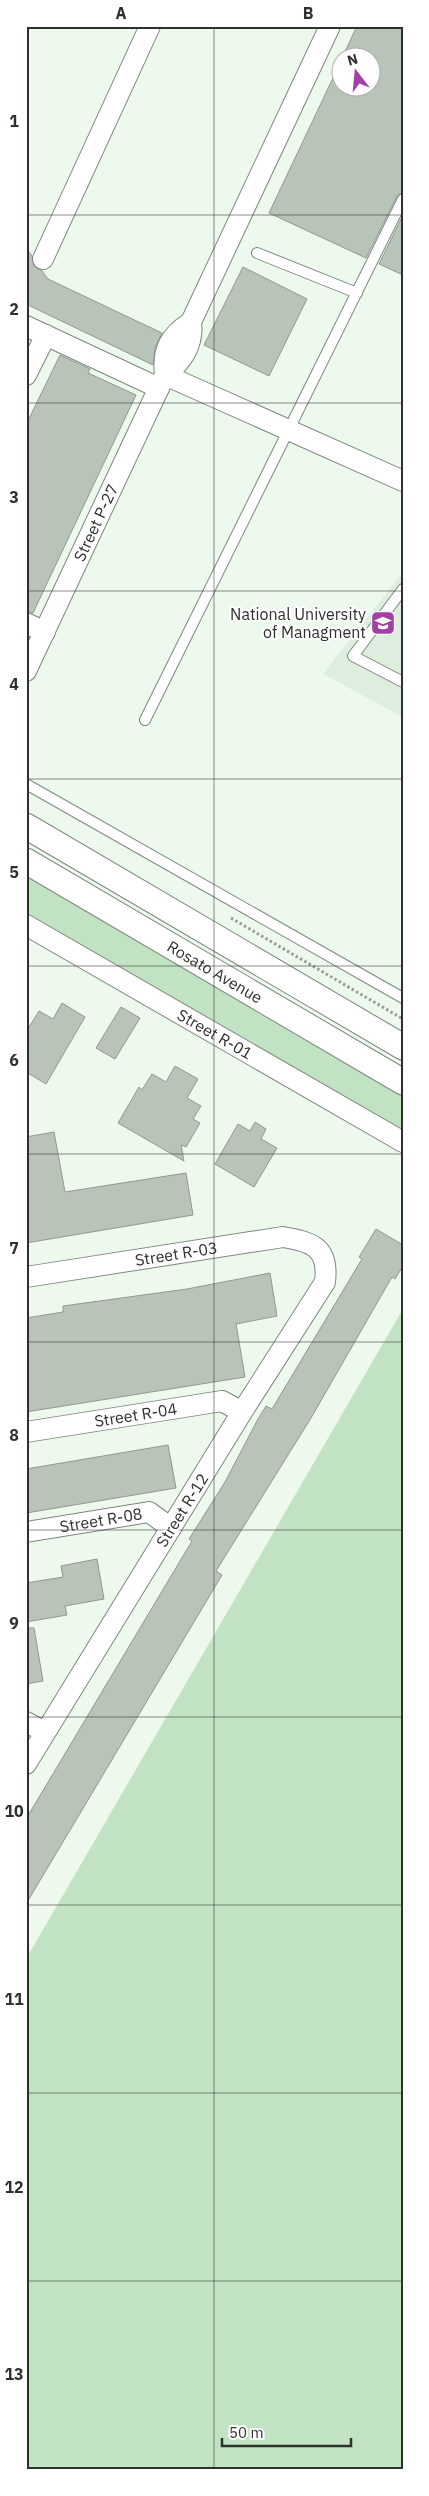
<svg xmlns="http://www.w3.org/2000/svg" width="429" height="2496" font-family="'IBM Plex Sans',sans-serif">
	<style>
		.built { fill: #ddeede }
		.green { fill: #c2e3c3 }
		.building { fill: #b9c4b9; stroke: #8f998f }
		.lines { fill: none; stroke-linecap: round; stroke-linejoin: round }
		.service-casing { stroke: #7d877d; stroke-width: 12 }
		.minor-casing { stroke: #7d877d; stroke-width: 22 }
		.tertiary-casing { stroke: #7d877d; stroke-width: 27 }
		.path { stroke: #979e97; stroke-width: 3; stroke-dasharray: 2.5 2.5; stroke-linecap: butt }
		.service { stroke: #fff; stroke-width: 10 }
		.minor { stroke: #fff; stroke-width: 20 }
		.tertiary { stroke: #fff; stroke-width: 25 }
		.grid { fill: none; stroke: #2d312d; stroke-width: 1; stroke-opacity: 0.55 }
		.labels { text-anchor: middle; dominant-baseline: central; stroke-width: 4; stroke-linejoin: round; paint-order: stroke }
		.street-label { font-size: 16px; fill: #2d312d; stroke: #fff }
		.poi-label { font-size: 16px; fill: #2d312d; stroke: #fff; text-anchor: end }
		.neatline { fill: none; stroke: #2d312d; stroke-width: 2 }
		.grid-label { font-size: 16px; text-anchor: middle; font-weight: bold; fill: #2d312d }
	</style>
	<rect width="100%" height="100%" fill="#eef9ee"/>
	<!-- built -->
	<polygon class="built" points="403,572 403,717 323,674"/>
	<!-- green -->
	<g class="green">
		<polygon points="26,861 403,1082 403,1142 26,925"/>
		<polygon points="403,1309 403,2470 26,2470 26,1959"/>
	</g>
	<!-- building -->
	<g class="building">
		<polygon points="357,26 403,26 403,192 397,196 366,258 269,213 342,59 342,88 372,88 372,58 342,58"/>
		<polygon points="403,215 403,275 379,264"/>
		<polygon points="26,248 32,256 34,266 42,271 48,279 162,333 155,348 153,365 26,304"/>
		<polygon points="243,267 307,299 269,376 204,345"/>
		<polygon points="60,355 90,369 88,373 136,395 33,613 26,611 26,425"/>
		<polygon points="62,1003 85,1017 46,1084 26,1072 26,1032 39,1011 53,1019"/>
		<polygon points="121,1007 140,1018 115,1059 96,1048"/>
		<polygon points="175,1066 198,1079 187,1098 201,1106 193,1119 200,1123 186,1147 181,1145 184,1161 118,1123 139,1087 142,1090 152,1074 166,1082"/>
		<polygon points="255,1122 266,1129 261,1139 277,1148 254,1187 215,1164 238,1124 250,1131"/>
		<polygon points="54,1132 65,1192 186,1173 193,1215 26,1243 26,1137"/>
		<polygon points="376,1229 403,1245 403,1266 395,1279 392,1277 311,1418 216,1571 222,1575 26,1904 26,1819 192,1541 189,1539 225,1482 258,1419 266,1406 272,1409 362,1259 359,1257"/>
		<polygon points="270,1273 277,1316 236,1324 245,1377 26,1412 26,1318 63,1312 63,1306 187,1289"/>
		<polygon points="168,1445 176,1488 26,1513 26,1469"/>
		<polygon points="97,1559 104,1599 65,1606 67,1615 26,1622 26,1583 63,1577 61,1566"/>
		<polygon points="26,1628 34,1628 43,1681 26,1684"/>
	</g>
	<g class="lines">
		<defs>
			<g id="service">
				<polyline points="257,253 357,293"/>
				<polyline points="403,589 353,656 403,682"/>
				<polyline points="145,720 403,199"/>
				<polyline points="26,784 403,998"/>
			</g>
			<g id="minor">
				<polyline points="43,259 150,26"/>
				<polyline points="26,326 159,388"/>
				<polyline points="26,375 46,335"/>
				<path d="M165 375C162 350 170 335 191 322L330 26"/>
				<polyline points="165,375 403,481"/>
				<polyline points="26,623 45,632"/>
				<path id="s1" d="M26 671 165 375C183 361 194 345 191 322"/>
				<path id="s2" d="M26 925 403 1142"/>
				<path id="s3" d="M26 1277 283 1237C313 1242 329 1248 325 1282L242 1412 26 1764"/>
				<path id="s4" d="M26 1432 222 1401 242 1412"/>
				<path id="s5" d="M26 1532 149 1512 171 1528"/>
				<polyline points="26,1722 45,1732"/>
			</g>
			<g id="tertiary">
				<polyline points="26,826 403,1047"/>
				<path id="s6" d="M26 861 403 1082"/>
			</g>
		</defs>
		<!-- service casing -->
		<use href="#service" class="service-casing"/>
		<!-- minor casing -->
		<use href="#minor" class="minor-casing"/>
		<!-- tertiary casing -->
		<use href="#tertiary" class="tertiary-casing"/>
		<!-- path -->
		<polyline class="path" points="231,918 403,1019"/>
		<!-- service -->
		<use href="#service" class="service"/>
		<!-- minor -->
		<use href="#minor" class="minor"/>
		<!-- tertiary -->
		<use href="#tertiary" class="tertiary"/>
	</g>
	<!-- grid -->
	<path class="grid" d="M214 26V2470M26 215H403M26 403H403M26 591H403M26 779H403M26 966H403M26 1154H403M26 1342H403M26 1530H403M26 1717H403M26 1905H403M26 2093H403M26 2281H403"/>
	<!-- icons -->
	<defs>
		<symbol id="university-square" viewBox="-11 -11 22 22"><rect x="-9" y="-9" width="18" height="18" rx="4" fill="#a240a6" stroke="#fff"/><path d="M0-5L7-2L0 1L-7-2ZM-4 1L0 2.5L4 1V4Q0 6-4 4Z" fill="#fff"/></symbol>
	</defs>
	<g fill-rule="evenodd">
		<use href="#university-square" x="369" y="609" width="28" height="28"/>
	</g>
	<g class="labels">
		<!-- street labels -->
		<g class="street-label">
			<text stroke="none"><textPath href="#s1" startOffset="164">Street P-27</textPath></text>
			<text stroke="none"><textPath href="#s6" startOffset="219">Rosato Avenue</textPath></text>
			<text stroke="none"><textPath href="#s2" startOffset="218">Street R-01</textPath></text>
			<text stroke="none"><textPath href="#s3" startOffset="152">Street R-03</textPath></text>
			<text stroke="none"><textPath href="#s4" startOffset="111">Street R-04</textPath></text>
			<text transform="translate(182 1510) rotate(-58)">Street R-12</text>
			<text stroke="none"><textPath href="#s5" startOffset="76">Street R-08</textPath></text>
		</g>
		<!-- poi labels -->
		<g class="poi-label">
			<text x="366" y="614">National University<tspan x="366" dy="18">of Managment</tspan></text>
		</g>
	</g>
	<!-- border -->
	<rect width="429" height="2496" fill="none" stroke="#ffffff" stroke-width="55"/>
	<!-- north arrow -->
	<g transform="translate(356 72) rotate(344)"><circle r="24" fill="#ffffff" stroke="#abadab"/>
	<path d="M0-4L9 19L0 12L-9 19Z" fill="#a240a6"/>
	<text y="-8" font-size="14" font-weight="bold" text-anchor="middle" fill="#2d312d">N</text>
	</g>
	<!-- scale -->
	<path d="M222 2438v8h129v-8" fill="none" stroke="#2d312d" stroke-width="2.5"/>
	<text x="229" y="2438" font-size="15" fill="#2d312d" stroke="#ffffff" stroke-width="4" paint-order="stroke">50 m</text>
	<rect x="28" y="28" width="374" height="2440" class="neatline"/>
	<g class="grid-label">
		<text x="121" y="19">A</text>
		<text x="308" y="19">B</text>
		<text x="14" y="127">1</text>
		<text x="14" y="315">2</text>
		<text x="14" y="503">3</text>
		<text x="14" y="690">4</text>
		<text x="14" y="878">5</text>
		<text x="14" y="1066">6</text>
		<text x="14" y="1254">7</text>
		<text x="14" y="1441">8</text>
		<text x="14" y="1629">9</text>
		<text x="14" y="1817">10</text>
		<text x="14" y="2005">11</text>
		<text x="14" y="2193">12</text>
		<text x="14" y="2380">13</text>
	</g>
</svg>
